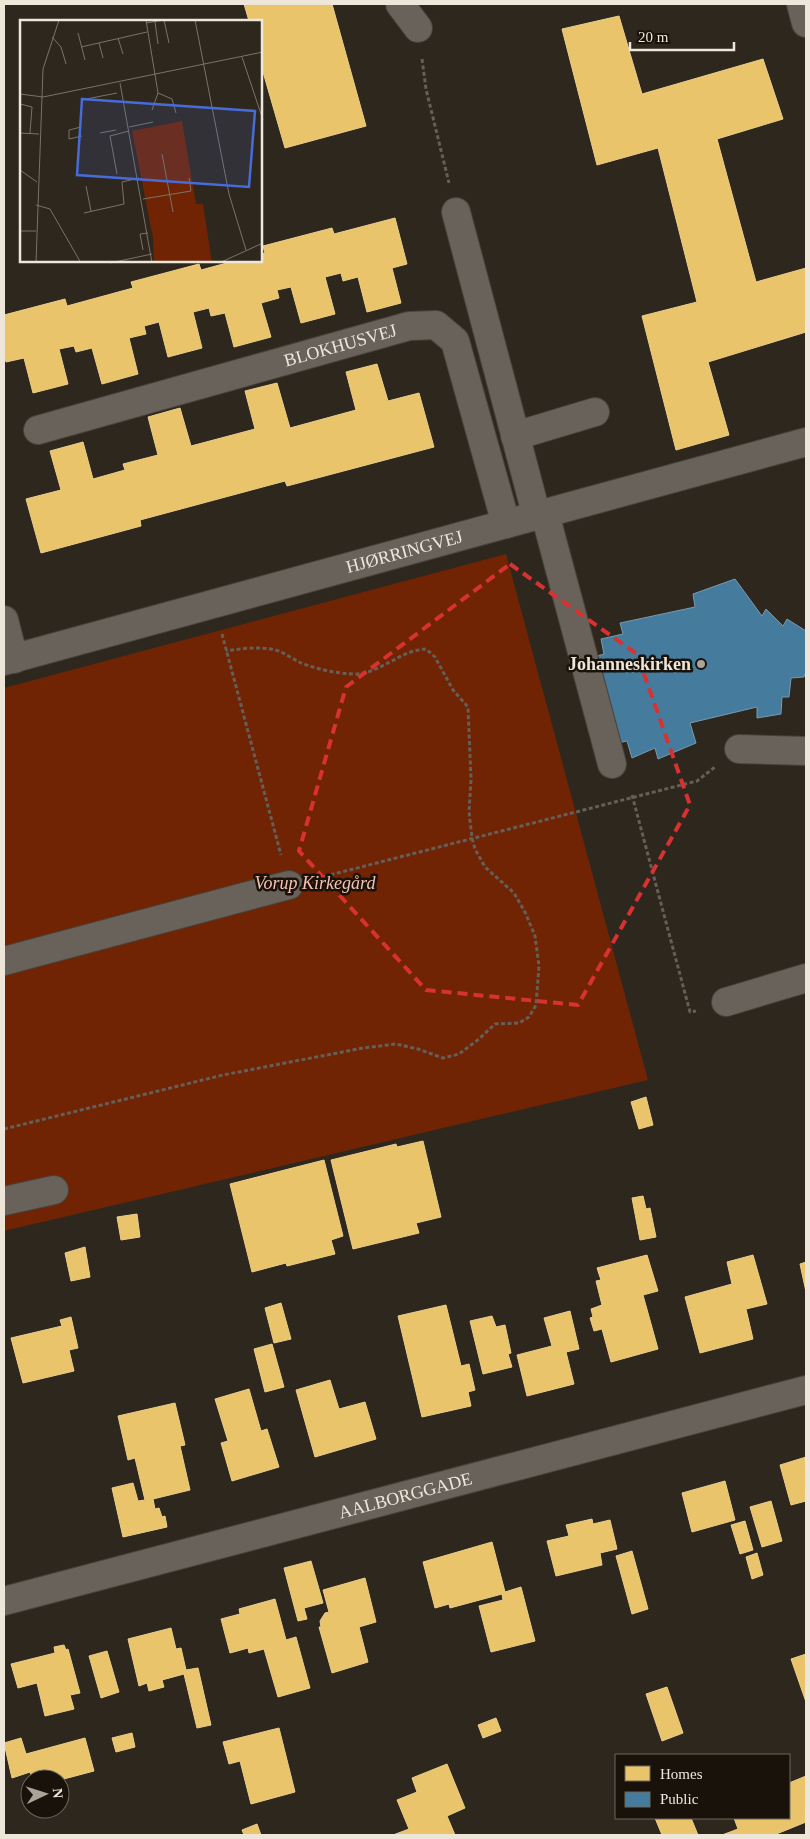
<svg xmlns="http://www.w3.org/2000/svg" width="810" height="1839" font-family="Georgia,serif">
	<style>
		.green { fill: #702404 }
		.homes { fill: #e9c46a; stroke: #ebce8c }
		.public { fill: #457b9d; stroke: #789baf }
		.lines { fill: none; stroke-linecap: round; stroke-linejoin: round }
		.minor-casing { stroke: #49433b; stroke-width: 30 }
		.path { stroke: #645f58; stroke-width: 3; stroke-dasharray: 4 2.5; stroke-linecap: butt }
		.minor { stroke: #68625b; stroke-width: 28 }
		.marked { fill: none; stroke: #d73231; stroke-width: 4; stroke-dasharray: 10 6; stroke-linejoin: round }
		.poi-dot { fill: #aba398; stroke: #18120a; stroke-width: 2 }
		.labels { text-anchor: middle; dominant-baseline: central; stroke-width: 5; stroke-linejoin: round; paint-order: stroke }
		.street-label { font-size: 18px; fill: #efe6da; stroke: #18120a }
		.poi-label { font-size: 18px; font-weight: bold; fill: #efe6da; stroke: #18120a; text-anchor: end }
		.park-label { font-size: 18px; font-style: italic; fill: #f6c2b2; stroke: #18120a }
		.inset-road { fill: none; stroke: #7b7369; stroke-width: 1 }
		.view { fill: #476cd8; fill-opacity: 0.15; stroke: #476cd8; stroke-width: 2.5 }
		.inset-edge { fill: none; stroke: #efe6da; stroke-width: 2.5 }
	</style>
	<rect width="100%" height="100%" fill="#2e271d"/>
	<!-- green -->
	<polygon class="green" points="506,554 648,1080 4,1231 4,688"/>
	<!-- homes -->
	<g class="homes">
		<polygon points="244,4 332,4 366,126 285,148 261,65 261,21 249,21"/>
		<polygon points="619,16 642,94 763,59 783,119 717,139 756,282 806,268 806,332 708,362 729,435 676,450 642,316 697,302 658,148 597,165 562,29"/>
		<polygon points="395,218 407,264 392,268 401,303 367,312 358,277 343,281 341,273 325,277 335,314 301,323 291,287 277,290 279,298 261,303 271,337 234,347 225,313 211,316 209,308 193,312 202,348 168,357 159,322 144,326 146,334 129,338 138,374 102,384 92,348 76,352 74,346 59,349 68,384 33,393 24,358 6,362 4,354 4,315 65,299 67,306 133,288 131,282 199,264 201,270 234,261 261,261 261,254 265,253 263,246 332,228 334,234"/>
		<polygon points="377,364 388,401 419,393 434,447 287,486 285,481 140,520 141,526 41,553 26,499 61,490 50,451 83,442 93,479 125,470 123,464 158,455 148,417 180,408 191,446 255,429 245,391 277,383 290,428 356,410 346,372"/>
		<polygon points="646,1097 653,1125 639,1129 631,1102"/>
		<polygon points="423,1141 441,1217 416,1223 419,1233 353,1249 331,1160 396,1144 397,1147"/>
		<polygon points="324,1160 343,1236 331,1240 335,1254 287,1266 286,1263 252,1272 230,1184"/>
		<polygon points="643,1196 646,1209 650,1208 656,1237 640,1240 632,1198"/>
		<polygon points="137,1214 140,1237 121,1240 117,1217"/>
		<polygon points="85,1247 90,1277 71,1281 65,1253"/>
		<polygon points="647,1255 658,1291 643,1295 658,1349 611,1362 602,1329 594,1331 590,1318 593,1317 591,1309 602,1305 596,1281 601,1280 597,1268"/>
		<polygon points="753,1255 767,1304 746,1309 753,1339 700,1353 685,1297 732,1284 727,1262"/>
		<polygon points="806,1262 806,1292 800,1264"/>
		<polygon points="281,1303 291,1339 274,1343 265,1308"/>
		<polygon points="446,1305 461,1366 469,1364 475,1390 468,1392 471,1406 422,1417 398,1316"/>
		<polygon points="570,1311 579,1349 566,1352 574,1384 527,1396 517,1355 552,1346 544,1318"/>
		<polygon points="492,1316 496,1327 505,1325 511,1353 508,1354 512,1367 483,1374 470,1321"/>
		<polygon points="71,1317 78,1348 69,1350 74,1371 23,1383 11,1338 62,1326 60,1320"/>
		<polygon points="272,1344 284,1387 265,1392 254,1349"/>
		<polygon points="330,1380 339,1409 365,1402 376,1439 315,1457 296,1390"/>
		<polygon points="249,1389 261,1431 267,1429 279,1467 232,1481 221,1443 228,1441 215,1399"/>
		<polygon points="175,1403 185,1445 180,1446 190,1490 153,1499 155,1509 159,1508 162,1517 165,1516 167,1527 123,1537 112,1488 133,1483 138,1501 145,1500 135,1458 128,1460 118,1416"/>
		<polygon points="806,1457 806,1501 791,1505 780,1465"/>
		<polygon points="725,1481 735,1520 692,1532 682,1493"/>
		<polygon points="771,1501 782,1541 762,1547 750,1507"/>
		<polygon points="592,1519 593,1524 610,1520 617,1549 600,1553 602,1565 556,1576 547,1541 569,1536 566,1525"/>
		<polygon points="745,1521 753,1550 740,1554 731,1525"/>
		<polygon points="492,1542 505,1592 521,1587 535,1641 491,1652 479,1606 503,1600 502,1594 450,1608 449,1604 435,1608 423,1562"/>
		<polygon points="632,1551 648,1609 632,1614 616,1556"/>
		<polygon points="757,1553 763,1575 752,1579 746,1557"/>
		<polygon points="311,1561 323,1603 304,1608 307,1619 298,1621 284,1568"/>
		<polygon points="365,1578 376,1622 359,1627 368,1662 332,1673 319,1627 321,1627 320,1621 325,1613 329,1612 323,1590"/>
		<polygon points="275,1599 286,1640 296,1637 310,1688 278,1697 264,1649 249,1653 248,1648 230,1653 221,1619 240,1614 239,1609"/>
		<polygon points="171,1628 176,1649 181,1648 186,1670 198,1668 211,1725 197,1728 184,1674 162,1680 164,1687 149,1691 147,1683 139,1686 128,1639"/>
		<polygon points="64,1645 66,1650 68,1649 80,1693 70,1695 74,1709 45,1716 37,1683 18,1688 11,1664 55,1653 54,1647"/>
		<polygon points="107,1651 119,1692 101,1698 89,1656"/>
		<polygon points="806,1654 806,1702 791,1659"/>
		<polygon points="667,1687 683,1733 662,1741 646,1694"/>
		<polygon points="496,1718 501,1731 483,1738 478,1725"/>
		<polygon points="279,1728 295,1792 251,1804 240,1761 229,1764 223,1742"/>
		<polygon points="132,1733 135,1747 116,1752 112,1738"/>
		<polygon points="21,1738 26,1754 85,1738 94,1771 60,1780 32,1779 30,1772 12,1778 4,1743"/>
		<polygon points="447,1764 465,1808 447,1816 455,1835 393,1835 409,1829 397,1800 417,1792 412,1778"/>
		<polygon points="806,1776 806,1822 774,1835 722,1835 738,1829 734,1818 789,1818 789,1783"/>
		<polygon points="655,1818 691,1818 698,1835 662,1835"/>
		<polygon points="257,1824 261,1835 244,1835 242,1830"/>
	</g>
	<!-- public -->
	<polygon class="public" points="735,579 762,616 766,609 783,626 787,619 806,631 806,671 804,677 791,678 789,697 782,697 781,714 757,718 757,707 690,723 696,743 658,759 655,748 632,758 627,741 618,743 594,657 604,654 601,639 623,634 620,623 695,607 693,594"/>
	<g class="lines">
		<defs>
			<g id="minor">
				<polyline points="400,4 418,28"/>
				<polyline points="801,4 806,23"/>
				<polyline points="456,212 537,517"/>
				<path id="s1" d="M38 430 409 326 436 325 455 341 506 524"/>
				<polyline points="515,436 595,412"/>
				<polyline points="545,514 612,764"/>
				<polyline points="4,620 14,659"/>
				<path id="s2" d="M4 661 806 442"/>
				<polyline points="739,749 806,751"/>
				<polyline points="4,961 289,885"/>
				<polyline points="726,1002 806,978"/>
				<polyline points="4,1201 54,1190"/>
				<path id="s3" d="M4 1601 806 1390"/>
			</g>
		</defs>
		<!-- minor casing -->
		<use href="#minor" class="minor-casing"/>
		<!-- path -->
		<g class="path">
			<polyline points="422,59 426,89 449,183"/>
			<polyline points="222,634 281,855"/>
			<polyline points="632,795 690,1012 696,1011"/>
			<polyline points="318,878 697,781 715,767"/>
			<path d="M4 1129 223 1075 363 1048 396 1044 418 1049 443 1058 459 1054 479 1039 495 1024 519 1023 529 1017 536 1005 539 966 535 936 525 912 514 893 485 867 475 849 472 838 469 812 471 779 468 707 453 690 435 657 426 649C399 650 380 675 352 674 335 673 315 669 299 662 293 659 286 654 279 651 262 646 244 648 226 651"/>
		</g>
		<!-- minor -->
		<use href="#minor" class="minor"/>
	</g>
	<!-- marked area -->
	<path class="marked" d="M510 564 637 654 690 805 578 1005 426 990 299 851 346 687Z"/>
	<!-- markers -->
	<circle class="poi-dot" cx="701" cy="664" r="5"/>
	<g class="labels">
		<!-- street labels -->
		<g class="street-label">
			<text stroke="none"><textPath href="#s1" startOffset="314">BLOKHUSVEJ</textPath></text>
			<text stroke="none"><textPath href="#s2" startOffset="415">HJØRRINGVEJ</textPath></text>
			<text stroke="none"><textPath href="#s3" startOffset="415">AALBORGGADE</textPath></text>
		</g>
		<!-- poi labels -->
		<g class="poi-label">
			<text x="691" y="664">Johanneskirken</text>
		</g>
		<!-- park labels -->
		<g class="park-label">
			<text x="315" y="883">Vorup Kirkegård</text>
		</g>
	</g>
	<!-- overview -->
	<g transform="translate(20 20)">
		<rect width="242" height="242" fill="#2e271d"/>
		<path d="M162 101 176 184H183L192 243 134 242 133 218 112 111Z" fill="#702404"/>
		<path class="inset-road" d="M126 0 138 73 152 79 156 93M175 0 209 174 226 230M135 2 138 24M126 3 144 0 149 23M58 13 65 40M32 17 41 27 46 44M98 18 103 34M79 23 83 38M61 27 127 12M222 37 243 100M100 63 132 243M0 74 23 77 243 32M61 80 97 73M0 84 12 87 10 113M132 90 138 73M61 107 49 110V119L62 116M109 107 133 102M0 113 19 114M80 113 96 110M142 134 153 192M0 150 17 162M97 154 90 116 109 111M66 166 71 191M123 179 171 171 169 158M16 185 30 189 61 243M64 193 104 184 102 162 119 158M0 211H16M123 230 120 214 128 213M16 243 23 49 39 0M90 243 132 234M199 243 243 223"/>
		<path class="view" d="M62 79 235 91 229 167 57 155Z"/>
		<rect width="242" height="242" class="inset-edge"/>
	</g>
	<!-- border -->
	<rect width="810" height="1839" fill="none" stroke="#efe6da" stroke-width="10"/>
	<!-- legend -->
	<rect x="615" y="1754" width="175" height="65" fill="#18120a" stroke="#6e675d"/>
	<rect x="625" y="1766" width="25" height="15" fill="#e9c46a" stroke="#6e675d"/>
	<text x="660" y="1779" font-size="15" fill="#efe6da">Homes</text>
	<rect x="625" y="1792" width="25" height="15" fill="#457b9d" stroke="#6e675d"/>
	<text x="660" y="1804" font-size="15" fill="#efe6da">Public</text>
	<!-- north arrow -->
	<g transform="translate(45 1794) rotate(86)"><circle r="24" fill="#18120a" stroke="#6e675d"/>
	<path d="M0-4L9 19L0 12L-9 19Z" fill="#aba398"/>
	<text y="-8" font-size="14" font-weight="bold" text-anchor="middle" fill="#efe6da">N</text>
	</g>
	<!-- scale -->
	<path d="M630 42v8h104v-8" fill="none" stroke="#efe6da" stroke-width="2.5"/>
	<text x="638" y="42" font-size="15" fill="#efe6da" stroke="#18120a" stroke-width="4" paint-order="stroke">20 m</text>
</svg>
